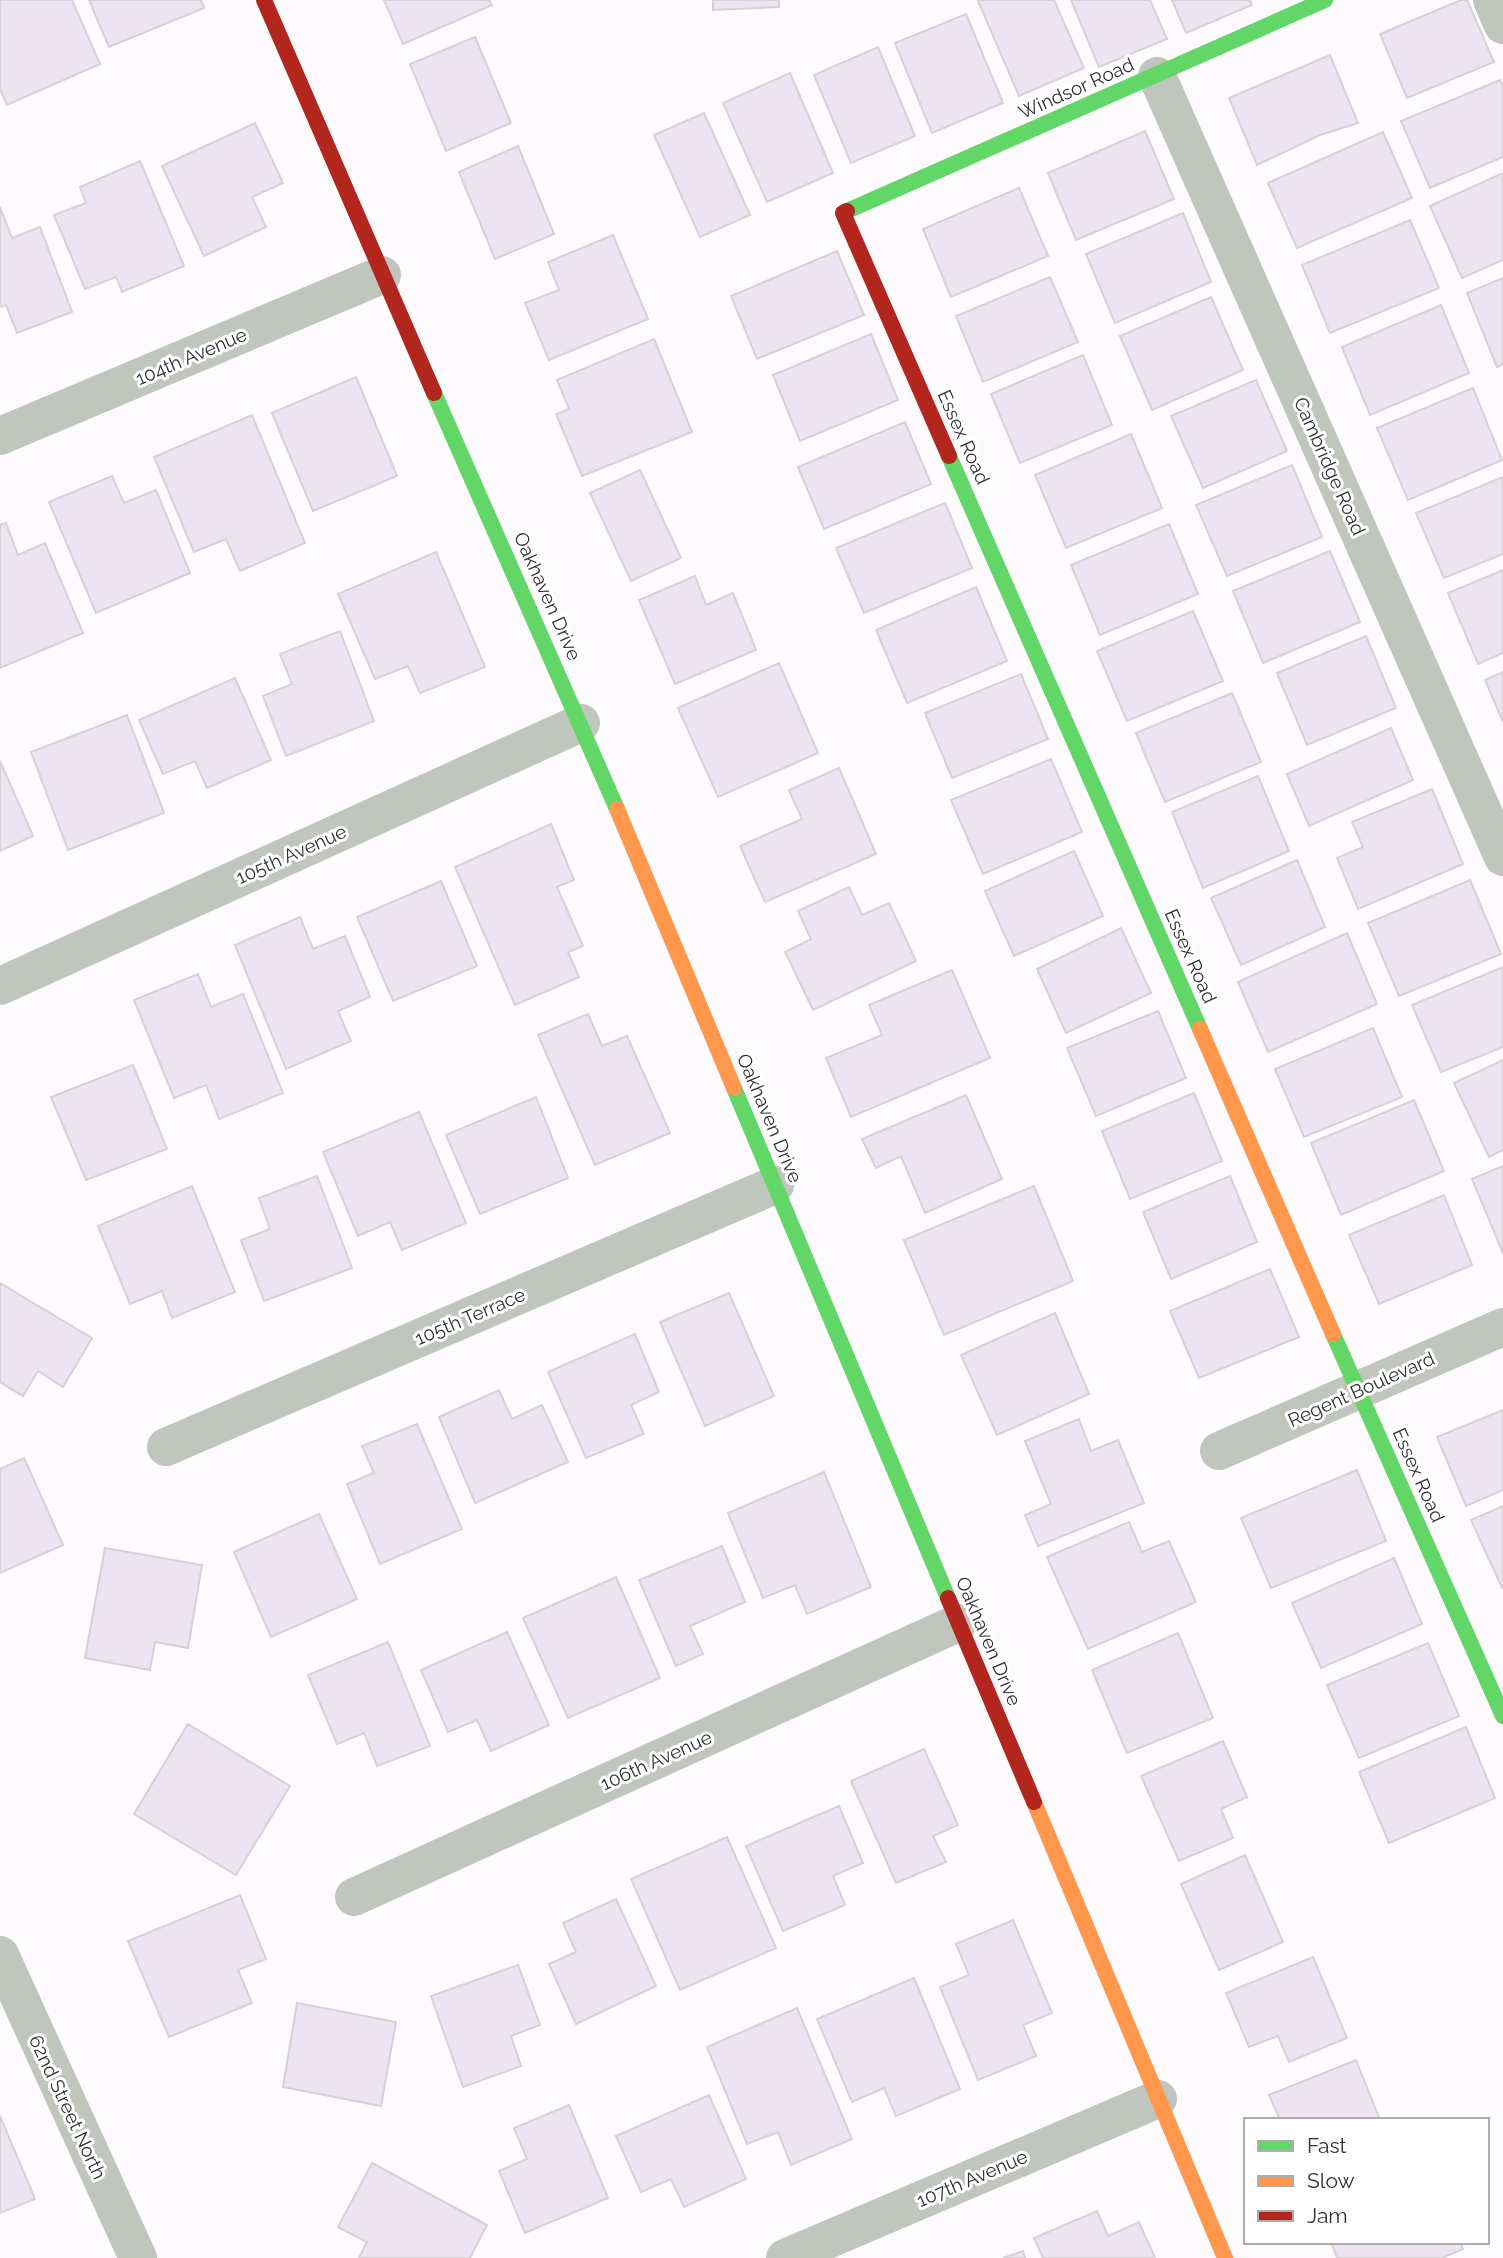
<svg xmlns="http://www.w3.org/2000/svg" width="1503" height="2258" font-family="Raleway,sans-serif">
	<style>
		.building { fill: #ece5f1; stroke: #d4d2d5; stroke-width: 2 }
		.lines { fill: none; stroke-linecap: round; stroke-linejoin: round }
		.street { stroke: #c0c5bd; stroke-width: 38 }
		.fast { stroke: #63d668; stroke-width: 16 }
		.slow { stroke: #ff974d; stroke-width: 16 }
		.jam { stroke: #b3261e; stroke-width: 16 }
		.labels { text-anchor: middle; dominant-baseline: central; stroke-width: 6; stroke-linejoin: round; paint-order: stroke }
		.street-label { font-size: 19px; fill: #322f34; stroke: #fff }
	</style>
	<rect width="100%" height="100%" fill="#fdfbfe"/>
	<!-- building -->
	<g class="building">
		<polygon points="0,0 72,0 100,64 7,105 0,89"/>
		<polygon points="89,0 201,0 204,8 109,47"/>
		<polygon points="384,0 489,0 492,5 403,44"/>
		<polygon points="713,0 779,0 779,7 713,10"/>
		<polygon points="980,0 1054,0 1084,68 1019,96 978,1"/>
		<polygon points="1071,0 1150,0 1167,39 1099,67"/>
		<polygon points="1172,0 1250,0 1252,5 1186,33"/>
		<polygon points="1461,0 1467,0 1494,62 1407,98 1380,34"/>
		<polygon points="966,14 1003,103 932,133 895,43"/>
		<polygon points="475,37 511,123 446,151 410,64"/>
		<polygon points="878,47 915,136 851,163 814,75"/>
		<polygon points="1330,55 1358,123 1320,135 1257,165 1229,98"/>
		<polygon points="790,73 833,173 767,202 723,103"/>
		<polygon points="1500,80 1503,87 1503,157 1430,188 1401,121"/>
		<polygon points="704,113 750,215 700,237 654,135"/>
		<polygon points="255,123 283,183 252,197 266,227 204,256 162,166"/>
		<polygon points="1145,131 1174,199 1076,240 1048,173"/>
		<polygon points="1383,132 1412,198 1297,248 1268,183"/>
		<polygon points="518,146 554,234 495,259 459,172"/>
		<polygon points="140,161 184,266 122,292 116,277 85,289 54,215 86,203 80,187"/>
		<polygon points="1503,173 1503,260 1462,278 1430,206"/>
		<polygon points="1019,188 1048,256 951,297 923,229"/>
		<polygon points="0,207 12,238 40,227 72,312 17,333 6,305 0,307"/>
		<polygon points="1183,213 1211,282 1115,323 1086,254"/>
		<polygon points="1410,220 1439,288 1330,333 1302,265"/>
		<polygon points="613,235 648,319 549,360 525,303 559,290 548,262"/>
		<polygon points="837,251 864,315 757,359 731,296"/>
		<polygon points="1050,277 1078,342 983,382 956,316"/>
		<polygon points="1503,278 1503,364 1497,367 1467,293"/>
		<polygon points="1211,297 1243,370 1152,410 1120,336"/>
		<polygon points="1441,305 1469,373 1370,415 1342,347"/>
		<polygon points="871,334 898,400 800,441 773,375"/>
		<polygon points="654,339 692,432 582,476 556,414 569,409 557,380"/>
		<polygon points="1083,355 1112,425 1020,463 991,394"/>
		<polygon points="356,377 397,476 313,511 272,413"/>
		<polygon points="1256,380 1287,451 1203,488 1171,416"/>
		<polygon points="1473,388 1502,460 1408,500 1377,428"/>
		<polygon points="252,415 305,543 240,571 226,539 194,552 154,457"/>
		<polygon points="905,422 931,484 824,529 798,467"/>
		<polygon points="1131,434 1162,508 1066,548 1035,475"/>
		<polygon points="1292,465 1322,537 1227,576 1196,505"/>
		<polygon points="640,470 681,558 631,581 590,493"/>
		<polygon points="112,476 124,503 156,490 190,573 96,613 49,502"/>
		<polygon points="1503,477 1503,554 1444,578 1416,513"/>
		<polygon points="945,503 972,568 864,613 836,548"/>
		<polygon points="6,523 18,555 45,543 83,633 0,668 0,525"/>
		<polygon points="1169,524 1198,594 1100,635 1071,565"/>
		<polygon points="1330,551 1360,622 1263,663 1233,591"/>
		<polygon points="436,552 485,667 420,693 408,666 375,679 338,594"/>
		<polygon points="1503,570 1503,653 1478,664 1448,593"/>
		<polygon points="695,576 706,605 733,593 756,650 675,684 639,600"/>
		<polygon points="976,587 1007,661 907,703 876,630"/>
		<polygon points="1193,611 1223,681 1127,721 1097,651"/>
		<polygon points="340,631 374,721 286,756 263,696 292,684 280,654"/>
		<polygon points="1366,636 1396,708 1307,745 1277,673"/>
		<polygon points="779,663 818,753 718,797 678,708"/>
		<polygon points="1503,672 1503,722 1485,680"/>
		<polygon points="1021,674 1048,739 952,778 925,713"/>
		<polygon points="235,678 271,760 207,788 195,761 163,774 139,720"/>
		<polygon points="1232,693 1261,762 1165,802 1136,733"/>
		<polygon points="127,715 164,813 68,850 31,752"/>
		<polygon points="1391,728 1413,780 1309,826 1287,774"/>
		<polygon points="1051,759 1082,832 983,874 951,800"/>
		<polygon points="0,761 33,836 0,851"/>
		<polygon points="839,768 876,854 765,902 740,846 802,819 789,790"/>
		<polygon points="1258,776 1289,851 1203,888 1172,812"/>
		<polygon points="1432,789 1463,864 1358,909 1337,858 1363,847 1352,822"/>
		<polygon points="551,824 574,880 557,887 583,946 568,952 579,977 515,1005 455,867"/>
		<polygon points="1074,851 1103,916 1014,956 985,891"/>
		<polygon points="1297,860 1325,927 1241,965 1211,898"/>
		<polygon points="1470,880 1501,954 1399,996 1368,923"/>
		<polygon points="441,881 477,966 393,1001 357,917"/>
		<polygon points="849,887 862,915 889,903 916,961 813,1010 785,952 811,939 798,911"/>
		<polygon points="300,917 313,949 345,936 370,997 338,1011 351,1041 286,1069 235,945"/>
		<polygon points="1121,928 1151,993 1066,1033 1037,969"/>
		<polygon points="1347,933 1377,1004 1268,1052 1238,982"/>
		<polygon points="1503,967 1503,1047 1441,1072 1412,1005"/>
		<polygon points="952,970 990,1058 851,1117 826,1058 882,1035 869,1005"/>
		<polygon points="198,974 211,1007 243,994 283,1093 219,1119 206,1085 174,1098 134,1000"/>
		<polygon points="1158,1011 1186,1078 1096,1116 1067,1048"/>
		<polygon points="588,1014 602,1046 627,1036 670,1133 595,1165 538,1035"/>
		<polygon points="1373,1028 1402,1097 1304,1137 1275,1069"/>
		<polygon points="1503,1060 1503,1150 1489,1157 1454,1083"/>
		<polygon points="133,1065 167,1149 86,1180 51,1097"/>
		<polygon points="1194,1093 1222,1161 1130,1199 1102,1131"/>
		<polygon points="966,1095 1002,1179 925,1213 901,1156 876,1168 862,1139"/>
		<polygon points="536,1097 568,1178 480,1214 446,1135"/>
		<polygon points="1414,1100 1444,1171 1341,1215 1311,1143"/>
		<polygon points="419,1112 466,1223 402,1250 390,1222 358,1236 323,1152"/>
		<polygon points="1503,1166 1503,1253 1472,1179"/>
		<polygon points="317,1176 352,1268 264,1301 241,1240 270,1229 259,1198"/>
		<polygon points="1230,1176 1257,1242 1171,1279 1143,1212"/>
		<polygon points="192,1186 235,1292 172,1318 162,1291 130,1304 98,1226"/>
		<polygon points="1034,1186 1073,1281 944,1335 904,1240"/>
		<polygon points="1444,1195 1472,1265 1379,1304 1349,1235"/>
		<polygon points="1270,1269 1299,1337 1199,1378 1170,1311"/>
		<polygon points="0,1283 92,1338 63,1387 38,1371 23,1396 0,1382"/>
		<polygon points="729,1293 774,1396 705,1426 660,1322"/>
		<polygon points="1055,1313 1089,1394 997,1435 961,1355"/>
		<polygon points="635,1334 659,1392 631,1405 644,1434 586,1458 548,1372"/>
		<polygon points="499,1390 512,1419 542,1405 568,1462 475,1503 439,1417"/>
		<polygon points="1503,1410 1503,1490 1466,1506 1437,1437"/>
		<polygon points="1079,1419 1091,1451 1118,1440 1144,1503 1038,1546 1025,1515 1051,1504 1025,1441"/>
		<polygon points="417,1424 462,1529 380,1564 347,1484 374,1473 362,1446"/>
		<polygon points="24,1458 63,1545 0,1573 0,1469"/>
		<polygon points="1357,1470 1386,1541 1271,1588 1241,1518"/>
		<polygon points="824,1472 871,1587 807,1614 795,1585 763,1598 728,1513"/>
		<polygon points="1503,1506 1503,1587 1502,1588 1471,1520"/>
		<polygon points="319,1514 357,1599 271,1637 234,1552"/>
		<polygon points="1129,1522 1142,1552 1169,1541 1196,1602 1088,1649 1047,1557"/>
		<polygon points="722,1546 745,1602 690,1626 703,1654 676,1666 639,1580"/>
		<polygon points="105,1548 202,1565 188,1648 155,1642 150,1670 85,1658"/>
		<polygon points="1394,1558 1422,1624 1321,1668 1292,1603"/>
		<polygon points="616,1577 660,1678 568,1718 523,1618"/>
		<polygon points="507,1632 549,1725 491,1751 477,1720 448,1732 421,1670"/>
		<polygon points="1178,1633 1213,1718 1127,1753 1092,1670"/>
		<polygon points="388,1642 430,1746 377,1766 364,1733 337,1744 308,1675"/>
		<polygon points="1428,1643 1459,1716 1359,1758 1327,1685"/>
		<polygon points="188,1724 290,1786 236,1875 134,1814"/>
		<polygon points="1466,1727 1495,1798 1389,1843 1359,1772"/>
		<polygon points="1223,1741 1247,1797 1221,1809 1233,1838 1179,1861 1141,1776"/>
		<polygon points="924,1749 958,1825 933,1836 946,1862 896,1883 851,1781"/>
		<polygon points="839,1806 863,1863 833,1876 845,1905 783,1931 746,1846"/>
		<polygon points="727,1837 776,1948 680,1990 631,1879"/>
		<polygon points="1245,1855 1283,1942 1219,1970 1181,1884"/>
		<polygon points="240,1895 266,1959 238,1970 252,2003 169,2037 128,1941"/>
		<polygon points="616,1899 656,1986 576,2024 549,1964 576,1952 563,1923"/>
		<polygon points="1013,1920 1052,2013 1023,2025 1036,2056 978,2080 940,1987 969,1975 956,1944"/>
		<polygon points="1313,1957 1347,2038 1289,2062 1278,2036 1249,2047 1226,1993"/>
		<polygon points="518,1965 540,2025 511,2036 521,2066 463,2087 431,1996"/>
		<polygon points="914,1978 960,2089 896,2116 884,2088 852,2102 817,2019"/>
		<polygon points="297,2003 396,2022 381,2106 283,2087"/>
		<polygon points="797,2008 852,2139 791,2165 778,2132 747,2144 707,2047"/>
		<polygon points="1356,2060 1380,2120 1280,2120 1269,2095"/>
		<polygon points="709,2095 746,2179 684,2207 671,2179 641,2192 616,2136"/>
		<polygon points="569,2105 608,2198 525,2233 499,2171 527,2159 514,2128"/>
		<polygon points="0,2116 35,2199 0,2213"/>
		<polygon points="372,2163 487,2225 470,2258 359,2258 367,2242 338,2227"/>
		<polygon points="1097,2211 1108,2236 1139,2222 1155,2258 1043,2258 1034,2238"/>
		<polygon points="1331,2242 1460,2242 1463,2249 1442,2258 1337,2258"/>
		<polygon points="1023,2251 1025,2258 1003,2258"/>
	</g>
	<g class="lines">
		<!-- street -->
		<g class="street">
			<polyline points="1492,0 1503,25"/>
			<polyline points="1157,76 1503,857"/>
			<polyline points="0,436 382,275"/>
			<polyline points="0,986 581,723"/>
			<polyline points="166,1447 775,1185"/>
			<polyline points="1219,1451 1503,1327"/>
			<polyline points="354,1897 958,1623"/>
			<polyline points="0,1955 138,2258"/>
			<polyline points="785,2258 1158,2099"/>
		</g>
		<!-- fast -->
		<g class="fast">
			<polyline points="847,211 1325,0"/>
			<polyline points="434,393 617,809"/>
			<polyline points="949,456 1200,1029"/>
			<polyline points="734,1088 948,1598"/>
			<polyline points="1333,1334 1503,1716"/>
		</g>
		<!-- slow -->
		<g class="slow">
			<polyline points="617,809 734,1088"/>
			<polyline points="1200,1029 1333,1334"/>
			<polyline points="1034,1802 1225,2258"/>
		</g>
		<!-- jam -->
		<g class="jam">
			<polyline points="264,0 434,393"/>
			<polyline points="847,211 843,213 949,456"/>
			<polyline points="948,1598 1034,1802"/>
		</g>
	</g>
	<g class="labels">
		<!-- street labels -->
		<g class="street-label">
			<text transform="translate(1076 88) rotate(-24)">Windsor Road</text>
			<text transform="translate(191 356) rotate(-23)">104th Avenue</text>
			<text transform="translate(964 437) rotate(66)">Essex Road</text>
			<text transform="translate(1330 466) rotate(66)">Cambridge Road</text>
			<text transform="translate(548 596) rotate(66)">Oakhaven Drive</text>
			<text transform="translate(291 854) rotate(-24)">105th Avenue</text>
			<text transform="translate(1191 956) rotate(66)">Essex Road</text>
			<text transform="translate(770 1118) rotate(67)">Oakhaven Drive</text>
			<text transform="translate(470 1316) rotate(-23)">105th Terrace</text>
			<text transform="translate(1361 1389) rotate(-24)">Regent Boulevard</text>
			<text transform="translate(1419 1475) rotate(66)">Essex Road</text>
			<text transform="translate(989 1641) rotate(67)">Oakhaven Drive</text>
			<text transform="translate(656 1760) rotate(-24)">106th Avenue</text>
			<text transform="translate(68 2107) rotate(65)">62nd Street North</text>
			<text transform="translate(972 2178) rotate(-23)">107th Avenue</text>
		</g>
	</g>
	<!-- legend -->
	<rect x="1244" y="2118" width="245" height="126" fill="#ffffff" stroke="#adacae" stroke-width="2"/>
	<rect x="1258" y="2141" width="35" height="10" fill="#63d668" stroke="#adacae" stroke-width="2"/>
	<text x="1307" y="2153" font-size="21" fill="#322f34">Fast</text>
	<rect x="1258" y="2176" width="35" height="10" fill="#ff974d" stroke="#adacae" stroke-width="2"/>
	<text x="1307" y="2188" font-size="21" fill="#322f34">Slow</text>
	<rect x="1258" y="2211" width="35" height="10" fill="#b3261e" stroke="#adacae" stroke-width="2"/>
	<text x="1307" y="2223" font-size="21" fill="#322f34">Jam</text>
</svg>
